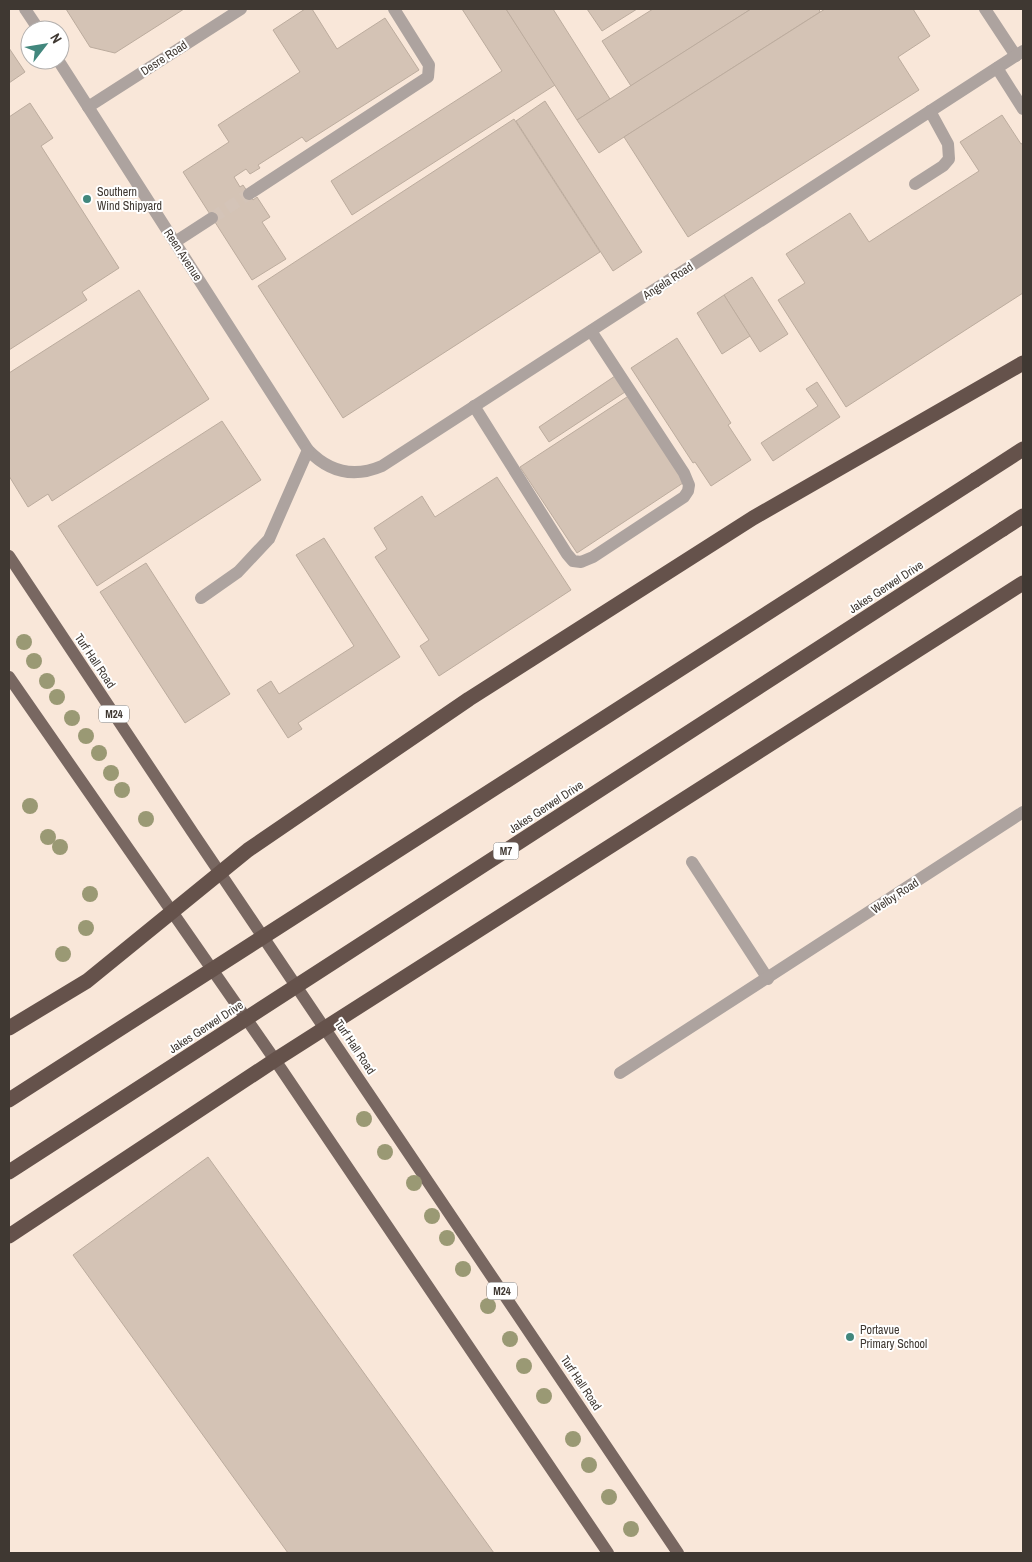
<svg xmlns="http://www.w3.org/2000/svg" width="1032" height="1562" font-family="'Archivo Narrow',sans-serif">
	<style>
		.building { fill: #d4c3b5; stroke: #bcac9e }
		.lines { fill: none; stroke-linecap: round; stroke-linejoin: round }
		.minor-tunnel { stroke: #d4c4b8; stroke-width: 12; stroke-dasharray: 12 6; stroke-linecap: butt }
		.minor { stroke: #ada39f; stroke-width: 12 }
		.major { stroke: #786761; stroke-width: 12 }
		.highway { stroke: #65524b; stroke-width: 15 }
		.highway-bridge { stroke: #65524b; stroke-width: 15 }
		.tree { fill: #9a9974 }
		.poi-dot { fill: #42877d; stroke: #fff; stroke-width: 2 }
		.labels { text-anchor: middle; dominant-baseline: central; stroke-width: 4; stroke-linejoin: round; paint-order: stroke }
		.shield { fill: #fff; stroke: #797470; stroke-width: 1 }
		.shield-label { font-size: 11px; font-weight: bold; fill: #3f3832 }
		.street-label { font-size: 12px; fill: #3f3832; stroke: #fff }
		.poi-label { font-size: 12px; fill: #3f3832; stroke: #fff; text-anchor: start }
	</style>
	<rect width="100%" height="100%" fill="#f9e7d9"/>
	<!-- building -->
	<g class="building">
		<polygon points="66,9 184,9 115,53 90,47"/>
		<polygon points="305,9 312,9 337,49 385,18 419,70 306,142 302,137 258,165 260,168 250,174 246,169 234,177 240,187 243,185 253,200 257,197 270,217 262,222 286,259 252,280 183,172 229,142 218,125 300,72 273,30"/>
		<polygon points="462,9 506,9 555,85 352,215 331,181 502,71"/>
		<polygon points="506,9 553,9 610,99 577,120"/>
		<polygon points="587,9 637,9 602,31"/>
		<polygon points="653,9 751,9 631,86 602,41"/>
		<polygon points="751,9 819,9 820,12 599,153 577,120"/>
		<polygon points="825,9 913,9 930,36 898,57 919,90 688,237 624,137"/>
		<polygon points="9,48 25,72 9,83"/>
		<polygon points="545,101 642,252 613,271 516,121"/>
		<polygon points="30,103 53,138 41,146 119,268 82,292 87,300 9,350 9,117"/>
		<polygon points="1002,115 1021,144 1023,143 1023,293 846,407 778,300 805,283 786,254 850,213 869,242 979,171 960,142"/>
		<polygon points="514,119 600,252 343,418 258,286"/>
		<polygon points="752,277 788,334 760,352 724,295"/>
		<polygon points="139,290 209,399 52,501 48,494 28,507 9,476 9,373"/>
		<polygon points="724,295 750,336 722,354 697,313"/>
		<polygon points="677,338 731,423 728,425 751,460 711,486 695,462 693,463 631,368"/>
		<polygon points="615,376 625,392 549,442 539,427"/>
		<polygon points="817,382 840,417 773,461 761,443 818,406 806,389"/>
		<polygon points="630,395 686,481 577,553 520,467"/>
		<polygon points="222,421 261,480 97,586 58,526"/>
		<polygon points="497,477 571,590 439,676 420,646 429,640 375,557 387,549 374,528 422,496 435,517"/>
		<polygon points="324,538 400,657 298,723 302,729 288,738 257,690 271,681 279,694 354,646 296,555"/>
		<polygon points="146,563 230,694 185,723 100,592"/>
		<polygon points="208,1157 494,1553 288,1553 73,1255"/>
	</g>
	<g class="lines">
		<!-- minor-tunnel -->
		<polyline class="minor-tunnel" points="212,218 249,194"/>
		<!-- minor -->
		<g class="minor">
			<polyline points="25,9 39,30"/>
			<polyline points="985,9 1016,56"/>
			<path d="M58 60 308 450C329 472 354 478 382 466L1023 51"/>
			<polyline points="997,68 1023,109"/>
			<polyline points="88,107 241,9"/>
			<polyline points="915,184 943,166 949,159 948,144 930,111"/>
			<polyline points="249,194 428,77 429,65 394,9"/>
			<polyline points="175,242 212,218"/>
			<polyline points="474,406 567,554 573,561 581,562 593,557 684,497 688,491 689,485 684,473 591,331"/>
			<polyline points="201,598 238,572 269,539 308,450"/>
			<polyline points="692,862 768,979"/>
			<polyline points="620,1073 1023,812"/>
		</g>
		<!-- major -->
		<g class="major">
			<polyline points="9,556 193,833 678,1553"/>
			<polyline points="9,677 275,1060 608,1553"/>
		</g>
		<!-- highway -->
		<g class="highway">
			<polyline points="975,480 1023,449"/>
			<polyline points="1003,529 1023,516"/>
			<polyline points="9,1028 87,981 248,850 469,699 753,518 1023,363"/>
			<polyline points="9,1236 275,1060 1023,583"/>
		</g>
		<!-- highway-bridge -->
		<g class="highway-bridge">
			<polyline points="9,1100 975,480"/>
			<polyline points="9,1172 1003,529"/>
		</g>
	</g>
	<!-- trees -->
	<g class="tree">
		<circle cx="24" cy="642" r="8"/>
		<circle cx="34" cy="661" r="8"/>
		<circle cx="47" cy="681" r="8"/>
		<circle cx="57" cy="697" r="8"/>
		<circle cx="72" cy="718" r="8"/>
		<circle cx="86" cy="736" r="8"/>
		<circle cx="99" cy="753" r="8"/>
		<circle cx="111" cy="773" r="8"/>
		<circle cx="122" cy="790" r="8"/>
		<circle cx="30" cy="806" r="8"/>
		<circle cx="146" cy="819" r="8"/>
		<circle cx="48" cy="837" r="8"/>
		<circle cx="60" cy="847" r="8"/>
		<circle cx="90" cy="894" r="8"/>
		<circle cx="86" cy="928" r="8"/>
		<circle cx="63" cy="954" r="8"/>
		<circle cx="364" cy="1119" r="8"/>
		<circle cx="385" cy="1152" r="8"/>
		<circle cx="414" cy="1183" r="8"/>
		<circle cx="432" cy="1216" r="8"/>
		<circle cx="447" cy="1238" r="8"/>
		<circle cx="463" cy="1269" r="8"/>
		<circle cx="488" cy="1306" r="8"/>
		<circle cx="510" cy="1339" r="8"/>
		<circle cx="524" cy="1366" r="8"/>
		<circle cx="544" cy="1396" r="8"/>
		<circle cx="573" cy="1439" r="8"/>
		<circle cx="589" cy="1465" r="8"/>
		<circle cx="609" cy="1497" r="8"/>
		<circle cx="631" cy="1529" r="8"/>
	</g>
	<!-- markers -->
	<g class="poi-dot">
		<circle cx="87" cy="199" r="5"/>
		<circle cx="850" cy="1337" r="5"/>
	</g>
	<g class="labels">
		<!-- shield labels -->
		<g class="shield">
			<rect x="99" y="705.5" width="30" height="17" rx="4"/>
			<rect x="493.5" y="842.5" width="25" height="17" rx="4"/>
			<rect x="487" y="1282.5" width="30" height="17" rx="4"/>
		</g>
		<g class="shield-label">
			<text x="114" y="714">M24</text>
			<text x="506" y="851">M7</text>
			<text x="502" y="1291">M24</text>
		</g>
		<!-- street labels -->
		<g class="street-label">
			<text transform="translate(164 58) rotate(-33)">Desre Road</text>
			<text transform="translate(183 255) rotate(57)">Reen Avenue</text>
			<text transform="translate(668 281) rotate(-33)">Angela Road</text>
			<text transform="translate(886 587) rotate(-33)">Jakes Gerwel Drive</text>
			<text transform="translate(95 661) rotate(56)">Turf Hall Road</text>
			<text transform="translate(546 807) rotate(-33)">Jakes Gerwel Drive</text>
			<text transform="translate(895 896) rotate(-33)">Welby Road</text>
			<text transform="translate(206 1027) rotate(-33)">Jakes Gerwel Drive</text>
			<text transform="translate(355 1047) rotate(56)">Turf Hall Road</text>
			<text transform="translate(581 1383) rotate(56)">Turf Hall Road</text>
		</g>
		<!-- poi labels -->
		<g class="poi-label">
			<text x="97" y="192">Southern<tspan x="97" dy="14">Wind Shipyard</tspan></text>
			<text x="860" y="1330">Portavue<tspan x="860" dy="14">Primary School</tspan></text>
		</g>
	</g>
	<!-- border -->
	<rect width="1032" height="1562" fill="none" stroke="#3f3832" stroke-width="20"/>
	<!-- north arrow -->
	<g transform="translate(45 45) rotate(59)"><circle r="24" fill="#ffffff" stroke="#b2afad"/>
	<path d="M0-4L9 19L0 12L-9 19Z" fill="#42877d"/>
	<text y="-8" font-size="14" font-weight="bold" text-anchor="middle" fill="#3f3832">N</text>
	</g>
</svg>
